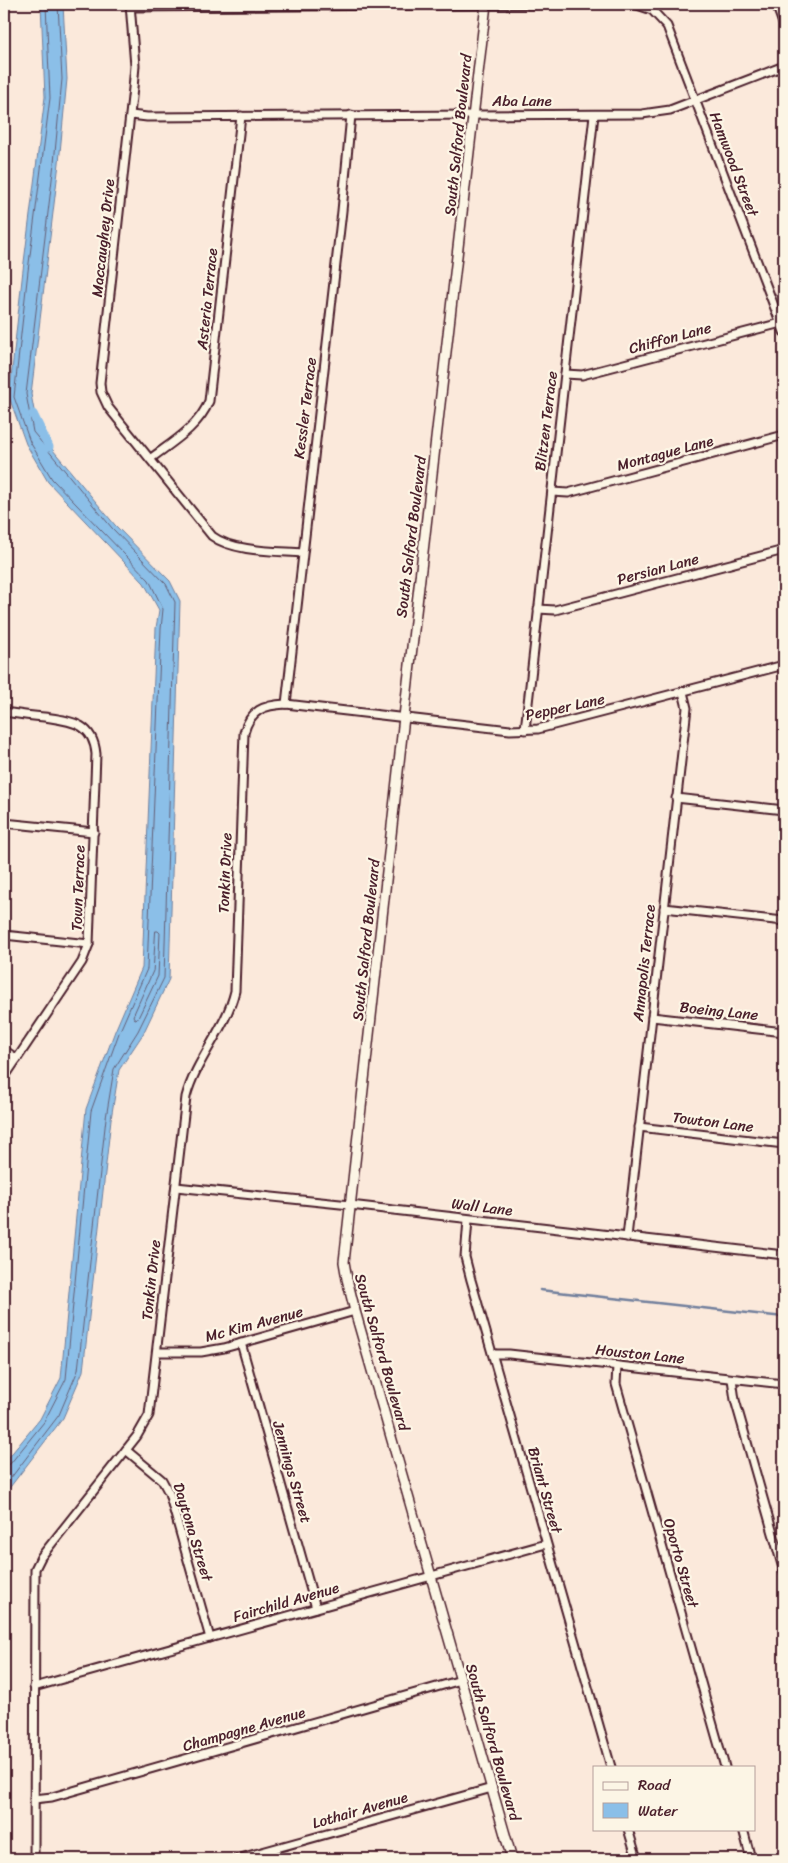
<svg xmlns="http://www.w3.org/2000/svg" width="788" height="1863" font-family="Sriracha,sans-serif">
	<style>
		.water { fill: #8bbfe8; stroke: #717f9c }
		.lines { fill: none; stroke-linecap: round; stroke-linejoin: round }
		.shore { stroke: #645f77; stroke-width: 1 }
		.stream { stroke: #717f9c; stroke-width: 2.5 }
		.canal { stroke: #8bbfe8; stroke-width: 9 }
		.minor-casing { stroke: #4a1f2b; stroke-width: 11 }
		.tertiary-casing { stroke: #4a1f2b; stroke-width: 12 }
		.minor { stroke: #fcf5e5; stroke-width: 7 }
		.tertiary { stroke: #fcf5e5; stroke-width: 9 }
		.labels { text-anchor: middle; dominant-baseline: central; stroke-width: 4.5; stroke-linejoin: round; paint-order: stroke }
		.street-label { font-size: 15px; fill: #4a1f2b; stroke: #fcf5e5 }
	</style>
	<rect width="100%" height="100%" fill="#fbe9db"/>
	<filter id="ink" filterUnits="userSpaceOnUse"><feTurbulence type="fractalNoise" baseFrequency=".02" numOctaves="2"/><feDisplacementMap in="SourceGraphic" scale="10" xChannelSelector="R" yChannelSelector="G"/><feConvolveMatrix kernelMatrix="1 2 1 2 8 2 1 2 1" color-interpolation-filters="sRGB"/></filter>
	<g filter="url(#ink)">
		<!-- water -->
		<polygon class="water" points="41,4 63,4 67,79 59,163 31,394 38,432 115,525 170,581 180,601 169,979 143,1034 119,1070 111,1119 83,1371 63,1418 4,1495 4,1463 40,1419 61,1378 86,1109 115,1031 142,968 156,628 159,610 144,583 48,482 26,444 9,397 23,270 45,97"/>
		<g class="lines">
			<!-- shore -->
			<g class="shore">
				<polygon points="156,931 158,931 160,933 158,976 138,1018 135,1019 133,1016 153,971"/>
				<polyline points="4,1466 10,1464 44,1422 66,1379 91,1111 119,1033 147,969 161,629 163,609 149,580 52,479 30,442 14,397 28,271 50,98 46,4"/>
				<polyline points="4,1487 59,1415 78,1370 106,1118 114,1069 138,1031 164,978 175,602 166,584 112,528 33,432 26,394 54,163 62,79 58,4"/>
			</g>
			<!-- stream -->
			<polyline class="stream" points="540,1290 784,1317"/>
			<!-- canal -->
			<polyline class="canal" points="33,414 49,447"/>
			<defs>
				<g id="minor">
					<path d="M130 4 135 66 133 88 100 383 101 392 108 407 212 536C233 552 277 551 302 553"/>
					<polyline points="634,4 652,10 667,26 784,332"/>
					<polyline points="776,4 784,26"/>
					<polyline points="130,7 536,4"/>
					<polyline points="131,115 147,117 642,114 670,110 784,66"/>
					<polyline points="565,374 582,375 781,323"/>
					<path d="M150 459C171 443 199 427 209 401L241 116"/>
					<polyline points="552,492 568,493 784,435"/>
					<polyline points="538,609 555,610 784,550"/>
					<polyline points="286,704 342,211 351,115"/>
					<path d="M4 712C17 714 30 716 44 717 70 721 93 722 96 754L89 944 82 962 4 1078"/>
					<polyline points="525,730 594,115"/>
					<polyline points="676,798 784,810"/>
					<polyline points="4,823 94,832"/>
					<polyline points="664,908 784,921"/>
					<polyline points="4,935 89,944"/>
					<polyline points="652,1017 784,1032"/>
					<polyline points="4,1050 17,1059"/>
					<polyline points="639,1127 784,1144"/>
					<polyline points="176,1187 350,1205 784,1255"/>
					<polyline points="468,1220 465,1257 471,1280 611,1767"/>
					<polyline points="627,1237 687,708 683,692"/>
					<polyline points="241,1343 316,1608"/>
					<polyline points="157,1352 201,1352 224,1348 355,1311"/>
					<polyline points="494,1354 509,1354 784,1384"/>
					<polyline points="617,1366 616,1384 725,1767"/>
					<polyline points="732,1379 735,1400 784,1572"/>
					<polyline points="126,1450 162,1480 169,1493 210,1638"/>
					<polyline points="34,1687 546,1544"/>
					<polyline points="34,1799 52,1797 461,1680"/>
					<polyline points="628,1829 637,1859"/>
					<polyline points="743,1829 751,1859"/>
					<path d="M34 1859 35 1569 41 1557 137 1436 149 1415 186 1097C196 1059 226 1029 235 991L244 733C250 710 264 705 286 704L510 730 538 729 784 665"/>
					<polyline points="237,1859 492,1788"/>
				</g>
				<polyline id="tertiary" points="486,4 404,717 344,1262 347,1279 355,1311 512,1859"/>
			</defs>
			<!-- minor casing -->
			<use href="#minor" class="minor-casing"/>
			<!-- tertiary casing -->
			<use href="#tertiary" class="tertiary-casing"/>
			<!-- minor -->
			<use href="#minor" class="minor"/>
			<!-- tertiary -->
			<use href="#tertiary" class="tertiary"/>
		</g>
	</g>
	<g class="labels">
		<!-- street labels -->
		<g class="street-label">
			<text x="522" y="101">Aba Lane</text>
			<text transform="translate(458 135) rotate(-84)">South Salford Boulevard</text>
			<text transform="translate(734 164) rotate(69)">Hamwood Street</text>
			<text transform="translate(103 238) rotate(-84)">Maccaughey Drive</text>
			<text transform="translate(207 299) rotate(-84)">Asteria Terrace</text>
			<text transform="translate(670 338) rotate(-15)">Chiffon Lane</text>
			<text transform="translate(305 408) rotate(-83)">Kessler Terrace</text>
			<text transform="translate(546 421) rotate(-83)">Blitzen Terrace</text>
			<text transform="translate(665 453) rotate(-15)">Montague Lane</text>
			<text transform="translate(411 537) rotate(-83)">South Salford Boulevard</text>
			<text transform="translate(658 569) rotate(-15)">Persian Lane</text>
			<text transform="translate(565 707) rotate(-12)">Pepper Lane</text>
			<text transform="translate(225 873) rotate(-88)">Tonkin Drive</text>
			<text transform="translate(78 888) rotate(-88)">Town Terrace</text>
			<text transform="translate(366 940) rotate(-84)">South Salford Boulevard</text>
			<text transform="translate(644 963) rotate(-84)">Annapolis Terrace</text>
			<text transform="translate(719 1011) rotate(6)">Boeing Lane</text>
			<text transform="translate(713 1122) rotate(7)">Towton Lane</text>
			<text transform="translate(482 1207) rotate(7)">Wall Lane</text>
			<text transform="translate(151 1280) rotate(-84)">Tonkin Drive</text>
			<text transform="translate(254 1324) rotate(-15)">Mc Kim Avenue</text>
			<text transform="translate(382 1352) rotate(74)">South Salford Boulevard</text>
			<text transform="translate(640 1354) rotate(6)">Houston Lane</text>
			<text transform="translate(292 1472) rotate(74)">Jennings Street</text>
			<text transform="translate(545 1490) rotate(74)">Briant Street</text>
			<text transform="translate(193 1532) rotate(73)">Daytona Street</text>
			<text transform="translate(681 1563) rotate(74)">Oporto Street</text>
			<text transform="translate(286 1602) rotate(-16)">Fairchild Avenue</text>
			<text transform="translate(244 1729) rotate(-16)">Champagne Avenue</text>
			<text transform="translate(493 1742) rotate(74)">South Salford Boulevard</text>
			<text transform="translate(360 1810) rotate(-16)">Lothair Avenue</text>
		</g>
	</g>
	<!-- margin -->
	<rect width="788" height="1863" fill="none" stroke="#fcf5e5" stroke-width="20"/>
	<rect x="10" y="10" width="768" height="1843" fill="none" stroke="#4a1f2b" stroke-width="2" filter="url(#ink)"/>
	<!-- legend -->
	<rect x="593" y="1766" width="162" height="65" fill="#fcf5e5" stroke="#b59f9b"/>
	<rect x="603" y="1782" width="25" height="8" fill="#fcf5e5" stroke="#b59f9b"/>
	<text x="638" y="1790" font-size="15" fill="#4a1f2b">Road</text>
	<rect x="603" y="1803" width="25" height="15" fill="#8bbfe8" stroke="#b59f9b"/>
	<text x="638" y="1816" font-size="15" fill="#4a1f2b">Water</text>
</svg>
